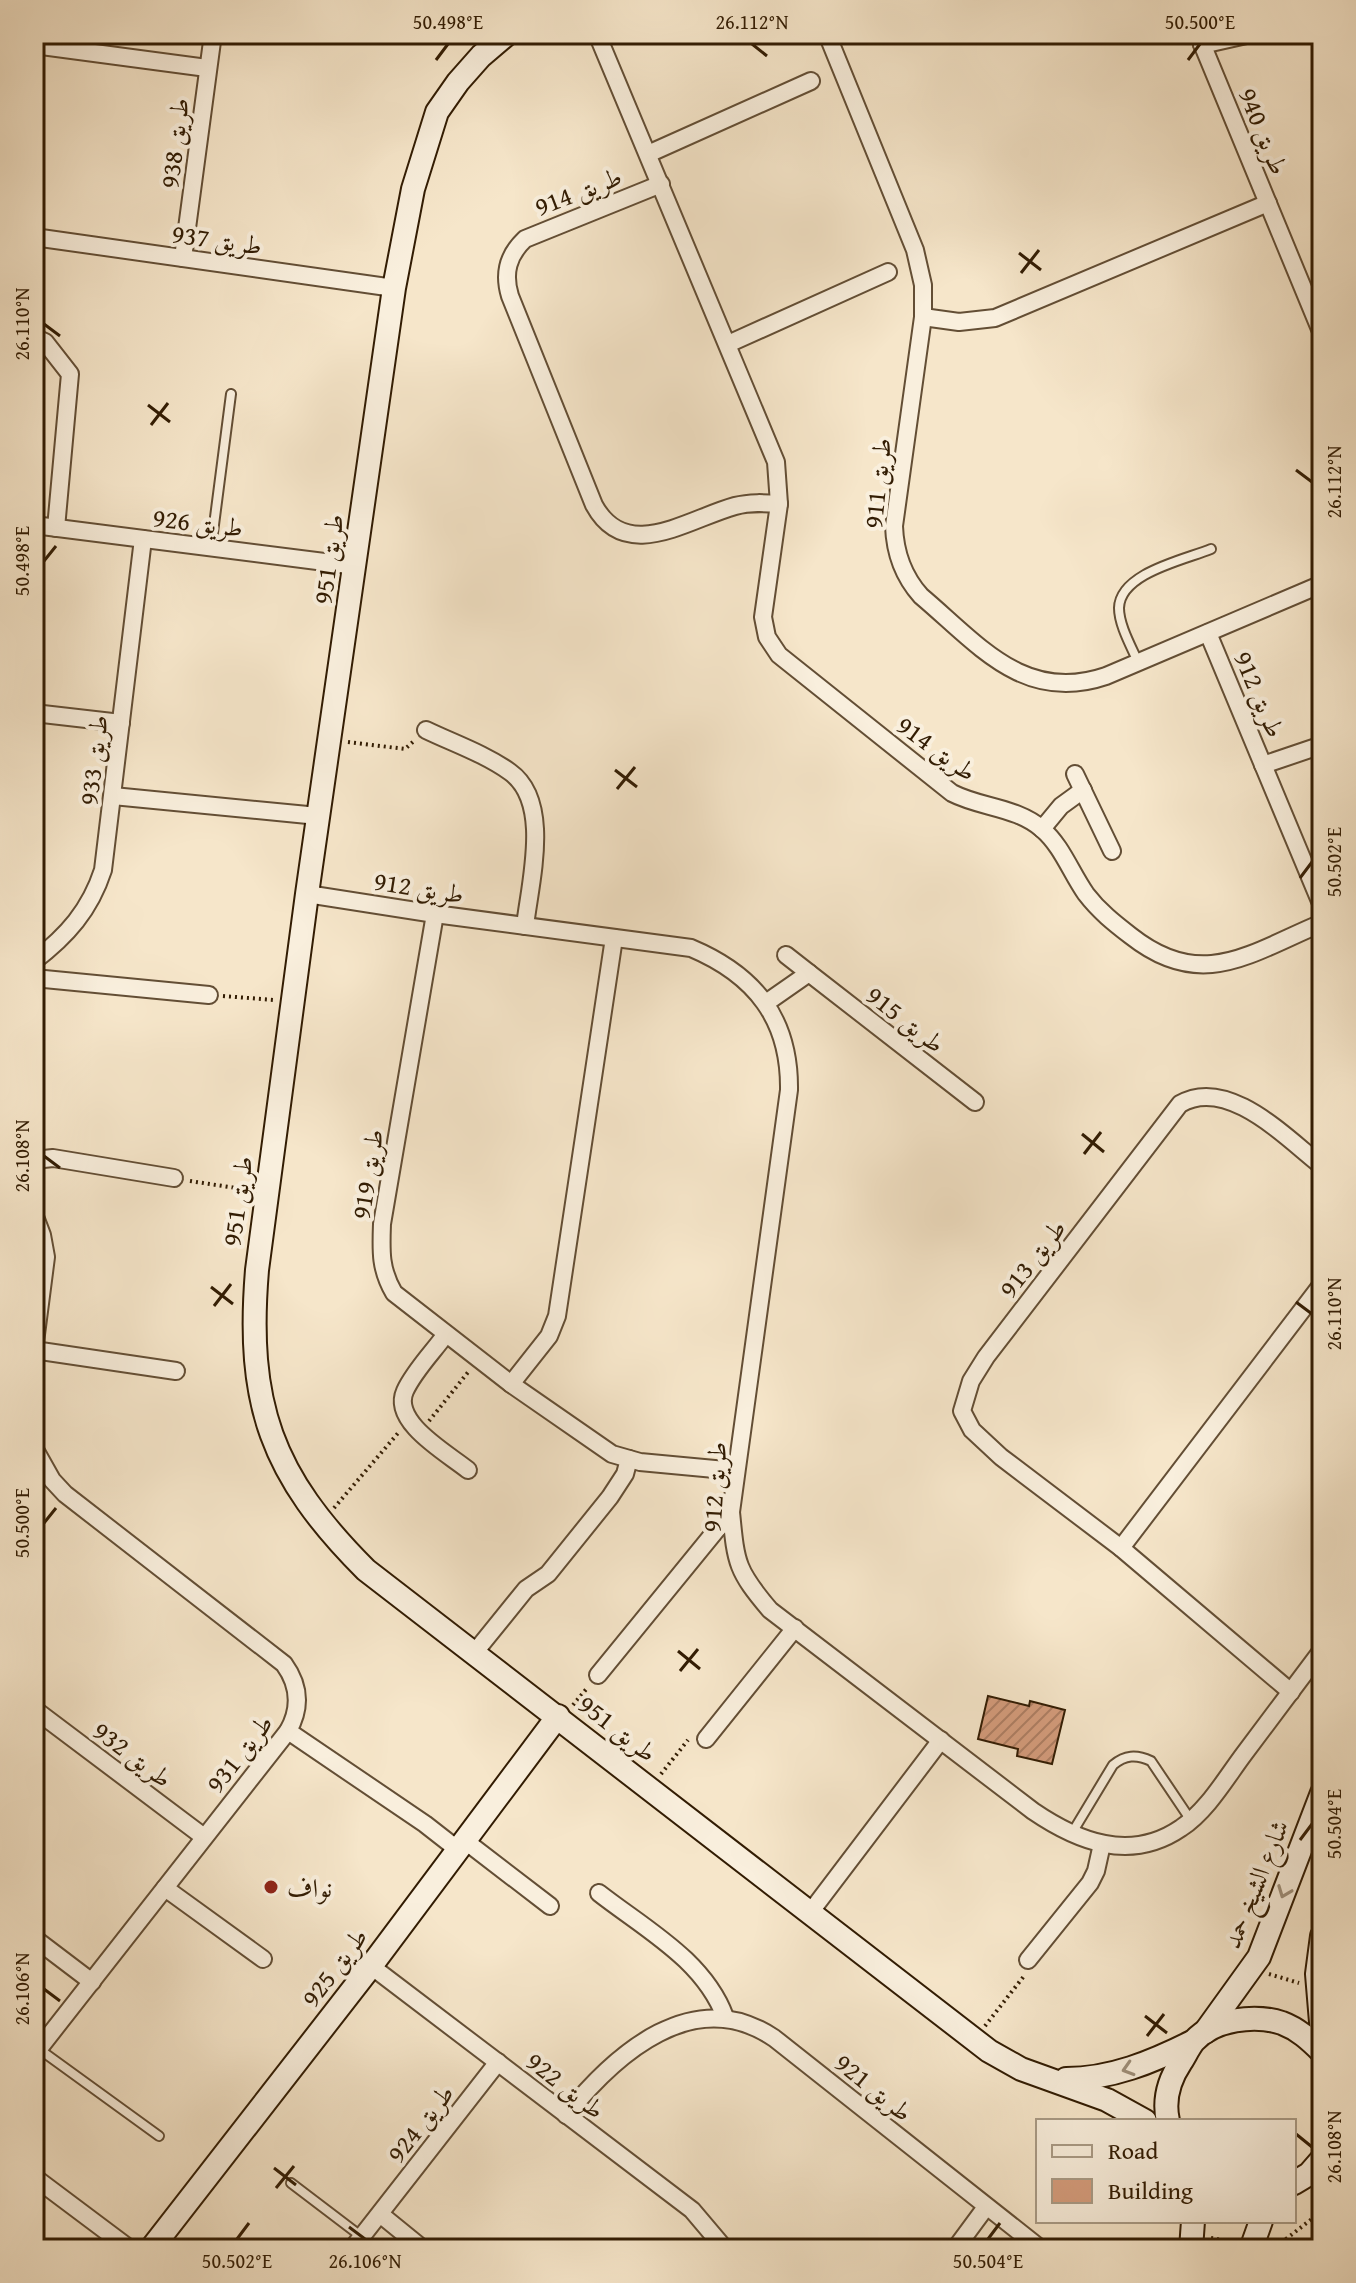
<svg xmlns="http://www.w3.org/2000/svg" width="1356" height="2283" font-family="'Gentium Book Plus',Amiri,serif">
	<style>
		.building { fill: url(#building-hatch); stroke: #321c03; stroke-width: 2 }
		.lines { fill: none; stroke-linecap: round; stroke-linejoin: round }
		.lane-casing { stroke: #634e35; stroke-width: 12 }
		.street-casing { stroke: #634e35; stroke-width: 20 }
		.secondary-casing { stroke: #321c03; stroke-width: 26 }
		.path { stroke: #321c03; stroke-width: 4; stroke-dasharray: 2 4; stroke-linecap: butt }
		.lane { stroke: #f9efdd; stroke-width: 8 }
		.street { stroke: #f9efdd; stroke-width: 16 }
		.secondary { stroke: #f9efdd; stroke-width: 22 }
		.oneway { stroke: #9f907b }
		.ticks { fill: none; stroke: #321c03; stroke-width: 3 }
		.poi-dot { fill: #8f2418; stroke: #f9efdd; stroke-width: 3 }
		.labels { text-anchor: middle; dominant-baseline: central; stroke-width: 8; stroke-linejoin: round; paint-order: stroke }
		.street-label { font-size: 26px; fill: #321c03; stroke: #f9efdd }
		.poi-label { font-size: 26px; fill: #321c03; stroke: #f9efdd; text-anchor: start }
		.neatline { fill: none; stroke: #321c03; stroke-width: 3 }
		.ticks-label { font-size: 20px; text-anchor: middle; fill: #321c03 }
	</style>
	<defs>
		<pattern id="building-hatch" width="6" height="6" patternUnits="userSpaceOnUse" patternTransform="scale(2)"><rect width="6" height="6" fill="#d49c7c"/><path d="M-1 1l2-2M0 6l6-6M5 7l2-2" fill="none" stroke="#ad7e63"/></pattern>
	</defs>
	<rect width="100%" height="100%" fill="#f6e6ca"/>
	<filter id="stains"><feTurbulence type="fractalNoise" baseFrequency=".0025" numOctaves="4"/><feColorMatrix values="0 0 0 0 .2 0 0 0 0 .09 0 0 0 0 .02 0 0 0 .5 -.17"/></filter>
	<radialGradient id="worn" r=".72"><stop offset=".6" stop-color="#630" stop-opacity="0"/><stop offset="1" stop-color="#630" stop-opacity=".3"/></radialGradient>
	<!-- building -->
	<polygon class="building" points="988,1696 1029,1706 1030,1701 1065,1710 1052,1764 1017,1756 1018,1749 978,1739"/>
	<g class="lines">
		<defs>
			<g id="lane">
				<polyline points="211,548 231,394"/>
				<path d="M1138 662C1131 646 1119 625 1119 608 1120 573 1184 560 1211 549"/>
				<path d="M1072 1833 1113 1765C1125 1755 1136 1754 1151 1761L1190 1819"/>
				<polyline points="39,2049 159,2136"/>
				<polyline points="291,2183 362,2237"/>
			</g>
			<g id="street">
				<path d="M597 34 776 462 779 504 763 617 767 637 779 655 952 793C981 808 1017 807 1042 829 1062 846 1071 873 1086 894 1099 911 1114 923 1131 936 1202 992 1250 953 1322 923"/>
				<path d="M827 34 915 250 923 285V317L894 526C895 554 903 576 921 596 978 644 1024 704 1106 676L1322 584"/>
				<polyline points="1198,34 1322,334"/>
				<polyline points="34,45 207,68"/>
				<polyline points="1202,45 1251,34"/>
				<polyline points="648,154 811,81"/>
				<path d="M661 184 525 239C508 255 503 273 510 296L594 505C626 564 688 519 735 506 750 502 765 503 779 504"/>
				<polyline points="34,237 394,288"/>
				<polyline points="183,258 213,34"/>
				<polyline points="923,317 959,322 995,318 1268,203"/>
				<polyline points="34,337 45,342 70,374 56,528"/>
				<polyline points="728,344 888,272"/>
				<polyline points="34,525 356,566"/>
				<polyline points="1208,633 1322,906"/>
				<polyline points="34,713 121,723"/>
				<path d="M426 730C453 743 485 754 510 772 552 802 530 882 525 926"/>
				<polyline points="1263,765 1322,745"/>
				<polyline points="1075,774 1112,851"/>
				<polyline points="113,796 318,816"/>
				<polyline points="1042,829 1061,806 1083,790"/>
				<path d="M307 894 435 914 691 948C755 975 790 1019 789 1090L731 1512C736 1563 736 1570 770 1610L1033 1811C1077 1841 1130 1863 1181 1828 1207 1811 1226 1778 1244 1754 1270 1719 1296 1685 1322 1650"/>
				<path d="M435 914 382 1224C381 1251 380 1269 394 1293L511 1384 612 1454 640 1462 736 1471"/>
				<polyline points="786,955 809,973"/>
				<path d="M34 961C67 936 90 910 103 870L143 539"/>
				<polyline points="34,978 209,995"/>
				<polyline points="766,1003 809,973 975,1102"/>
				<polyline points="34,1160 53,1158 174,1178"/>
				<polyline points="34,1214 42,1235 46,1257 34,1350"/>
				<path d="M446 1334C433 1352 414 1371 405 1391 391 1422 447 1453 468 1470"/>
				<polyline points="34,1350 176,1371"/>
				<polyline points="511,1384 549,1336 557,1316 614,938"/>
				<path d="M34 1448 52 1480 65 1494 284 1664C300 1686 301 1708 288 1731L34 2055"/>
				<polyline points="1121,1548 1322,1284"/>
				<polyline points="475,1652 526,1589 548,1574 610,1497 625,1474 629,1459"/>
				<polyline points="598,1675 731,1512"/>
				<path d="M1291 1692 1121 1548 1001 1457 972 1430 962 1411 971 1381 986 1357 1180 1104C1228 1076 1286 1138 1322 1166"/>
				<polyline points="34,1709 204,1837"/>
				<polyline points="288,1731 425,1824 457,1849"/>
				<polyline points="706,1739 795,1628"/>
				<polyline points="464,1840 550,1906"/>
				<polyline points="165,1888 263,1959"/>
				<path d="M599 1893C645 1929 704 1960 725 2017"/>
				<polyline points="809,1914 941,1740"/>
				<polyline points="34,1938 92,1982"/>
				<polyline points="1028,1960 1090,1883 1096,1871 1102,1844"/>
				<polyline points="371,1966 692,2210 725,2249"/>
				<path d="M566 2115C616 2053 694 1984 774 2038L1041 2249"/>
				<polyline points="34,2177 130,2249"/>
				<polyline points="380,2214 423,2249"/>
				<polyline points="352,2249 498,2062"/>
				<polyline points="955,2249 986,2207"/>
			</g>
			<g id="secondary">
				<path d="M507 34 481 56 458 82 437 112 413 189 394 288 307 894 257 1270C246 1404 271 1475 366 1570L989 2051 1021 2069 1107 2100 1145 2121"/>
				<polyline points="1322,1936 1317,1974 1322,2034"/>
				<polyline points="1205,2032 1259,1957 1322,1793"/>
				<path d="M1066 2079C1111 2079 1152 2062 1192 2042"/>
				<path d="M1168 2121C1163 2099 1169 2080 1181 2062 1185 2056 1189 2047 1194 2041 1214 2019 1255 2014 1282 2023 1298 2029 1310 2040 1322 2052"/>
				<polyline points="1294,2183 1309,2174 1322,2159"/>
				<polyline points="151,2249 371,1966 558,1716"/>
				<polyline points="1191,2249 1193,2221"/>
				<polyline points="1251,2249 1261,2221"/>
			</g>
		</defs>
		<!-- lane casing -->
		<use href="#lane" class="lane-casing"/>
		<!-- street casing -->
		<use href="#street" class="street-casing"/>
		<!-- secondary casing -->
		<use href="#secondary" class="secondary-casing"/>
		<!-- path -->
		<g class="path">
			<polyline points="348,742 405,749 415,740"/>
			<polyline points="223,996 274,1000"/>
			<polyline points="190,1181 249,1190"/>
			<polyline points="429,1421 469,1371"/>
			<polyline points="334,1508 399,1432"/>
			<polyline points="573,1705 588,1687"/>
			<polyline points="661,1774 688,1740"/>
			<polyline points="1269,1974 1299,1983"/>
			<polyline points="985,2026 1024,1976"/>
			<polyline points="1211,2238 1234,2242"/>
			<polyline points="1279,2249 1286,2239 1322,2211"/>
		</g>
		<!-- lane -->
		<use href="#lane" class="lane"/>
		<!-- street -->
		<use href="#street" class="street"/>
		<!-- secondary -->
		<use href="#secondary" class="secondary"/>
	</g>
	<!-- one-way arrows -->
	<defs><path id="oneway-chevron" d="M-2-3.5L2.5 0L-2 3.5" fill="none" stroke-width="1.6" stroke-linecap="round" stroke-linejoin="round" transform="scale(2)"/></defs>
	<g class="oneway">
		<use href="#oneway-chevron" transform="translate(1284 1892) rotate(111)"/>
		<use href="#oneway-chevron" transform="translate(1128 2069) rotate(163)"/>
	</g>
	<!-- ticks -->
	<path class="ticks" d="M752 44 767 56M436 60 448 44M1188 60 1200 44M1019 253 1041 270M1021 273 1039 250M44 324 60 336M148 405 170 422M151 425 168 403M1296 470 1312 482M44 561 56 546M615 770 637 787M617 789 635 767M1300 878 1312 862M1082 1134 1104 1152M1084 1154 1101 1132M44 1156 60 1168M211 1287 233 1304M1296 1302 1312 1314M214 1306 231 1284M44 1523 56 1508M678 1651 700 1669M680 1671 698 1649M1300 1840 1312 1824M44 1989 60 2001M1145 2016 1167 2033M1147 2036 1164 2014M1296 2134 1312 2147M274 2168 296 2185M276 2188 294 2166M349 2227 365 2239M237 2239 249 2223M988 2239 1000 2223"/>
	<!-- markers -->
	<circle class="poi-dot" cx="271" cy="1887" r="8"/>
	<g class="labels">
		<!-- street labels -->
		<g class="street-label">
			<text transform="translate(1264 131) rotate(68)">طريق 940</text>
			<text transform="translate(174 143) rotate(-83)">طريق 938</text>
			<text transform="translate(578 191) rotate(-21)">طريق 914</text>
			<text transform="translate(217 239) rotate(8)">طريق 937</text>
			<text transform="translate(877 483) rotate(-84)">طريق 911</text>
			<text transform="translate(198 522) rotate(7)">طريق 926</text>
			<text transform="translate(328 559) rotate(-82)">طريق 951</text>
			<text transform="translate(1260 694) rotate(67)">طريق 912</text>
			<text transform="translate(937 748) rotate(36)">طريق 914</text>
			<text transform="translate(93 760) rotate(-83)">طريق 933</text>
			<text transform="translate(419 887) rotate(9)">طريق 912</text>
			<text transform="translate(906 1019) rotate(38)">طريق 915</text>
			<text transform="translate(367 1174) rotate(-81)">طريق 919</text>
			<text transform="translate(237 1201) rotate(-82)">طريق 951</text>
			<text transform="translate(1032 1258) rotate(-52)">طريق 913</text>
			<text transform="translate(714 1487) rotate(-86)">طريق 912</text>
			<text transform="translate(618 1728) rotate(38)">طريق 951</text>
			<text transform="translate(239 1753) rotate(-52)">طريق 931</text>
			<text transform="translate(133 1754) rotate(37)">طريق 932</text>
			<text transform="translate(1255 1884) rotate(-68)">شارع الشيخ حمد</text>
			<text transform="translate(334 1967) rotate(-53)">طريق 925</text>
			<text transform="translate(566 2085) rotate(38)">طريق 922</text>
			<text transform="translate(874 2087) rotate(39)">طريق 921</text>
			<text transform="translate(420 2123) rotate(-52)">طريق 924</text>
		</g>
		<!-- poi labels -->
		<g class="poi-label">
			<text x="287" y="1887">نواف</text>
		</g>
	</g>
	<!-- margin -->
	<rect width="1356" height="2283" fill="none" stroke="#f6e6ca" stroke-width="88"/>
	<!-- legend -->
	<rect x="1036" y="2119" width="260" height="104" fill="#f9efdd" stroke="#a99b86" stroke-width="2"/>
	<rect x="1052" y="2145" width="40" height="12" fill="#f9efdd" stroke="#a99b86" stroke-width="2"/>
	<text x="1108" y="2159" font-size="24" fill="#321c03">Road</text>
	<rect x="1052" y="2179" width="40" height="24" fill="#d49c7c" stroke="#a99b86" stroke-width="2"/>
	<text x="1108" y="2199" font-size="24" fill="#321c03">Building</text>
	<rect x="44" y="44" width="1268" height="2195" class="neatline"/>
	<g class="ticks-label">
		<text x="448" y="29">50.498°E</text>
		<text x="752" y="29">26.112°N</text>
		<text x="1200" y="29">50.500°E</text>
		<text transform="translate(22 324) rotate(-90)" y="7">26.110°N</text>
		<text transform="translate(1334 482) rotate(-90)" y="7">26.112°N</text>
		<text transform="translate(22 561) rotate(-90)" y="7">50.498°E</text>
		<text transform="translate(1334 862) rotate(-90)" y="7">50.502°E</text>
		<text transform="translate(22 1156) rotate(-90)" y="7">26.108°N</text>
		<text transform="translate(1334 1314) rotate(-90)" y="7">26.110°N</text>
		<text transform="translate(22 1523) rotate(-90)" y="7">50.500°E</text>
		<text transform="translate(1334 1824) rotate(-90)" y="7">50.504°E</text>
		<text transform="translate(22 1989) rotate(-90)" y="7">26.106°N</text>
		<text transform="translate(1334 2147) rotate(-90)" y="7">26.108°N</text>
		<text x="237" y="2268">50.502°E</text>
		<text x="365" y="2268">26.106°N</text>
		<text x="988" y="2268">50.504°E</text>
	</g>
	<rect width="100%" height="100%" filter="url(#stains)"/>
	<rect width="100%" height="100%" fill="url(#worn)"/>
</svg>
